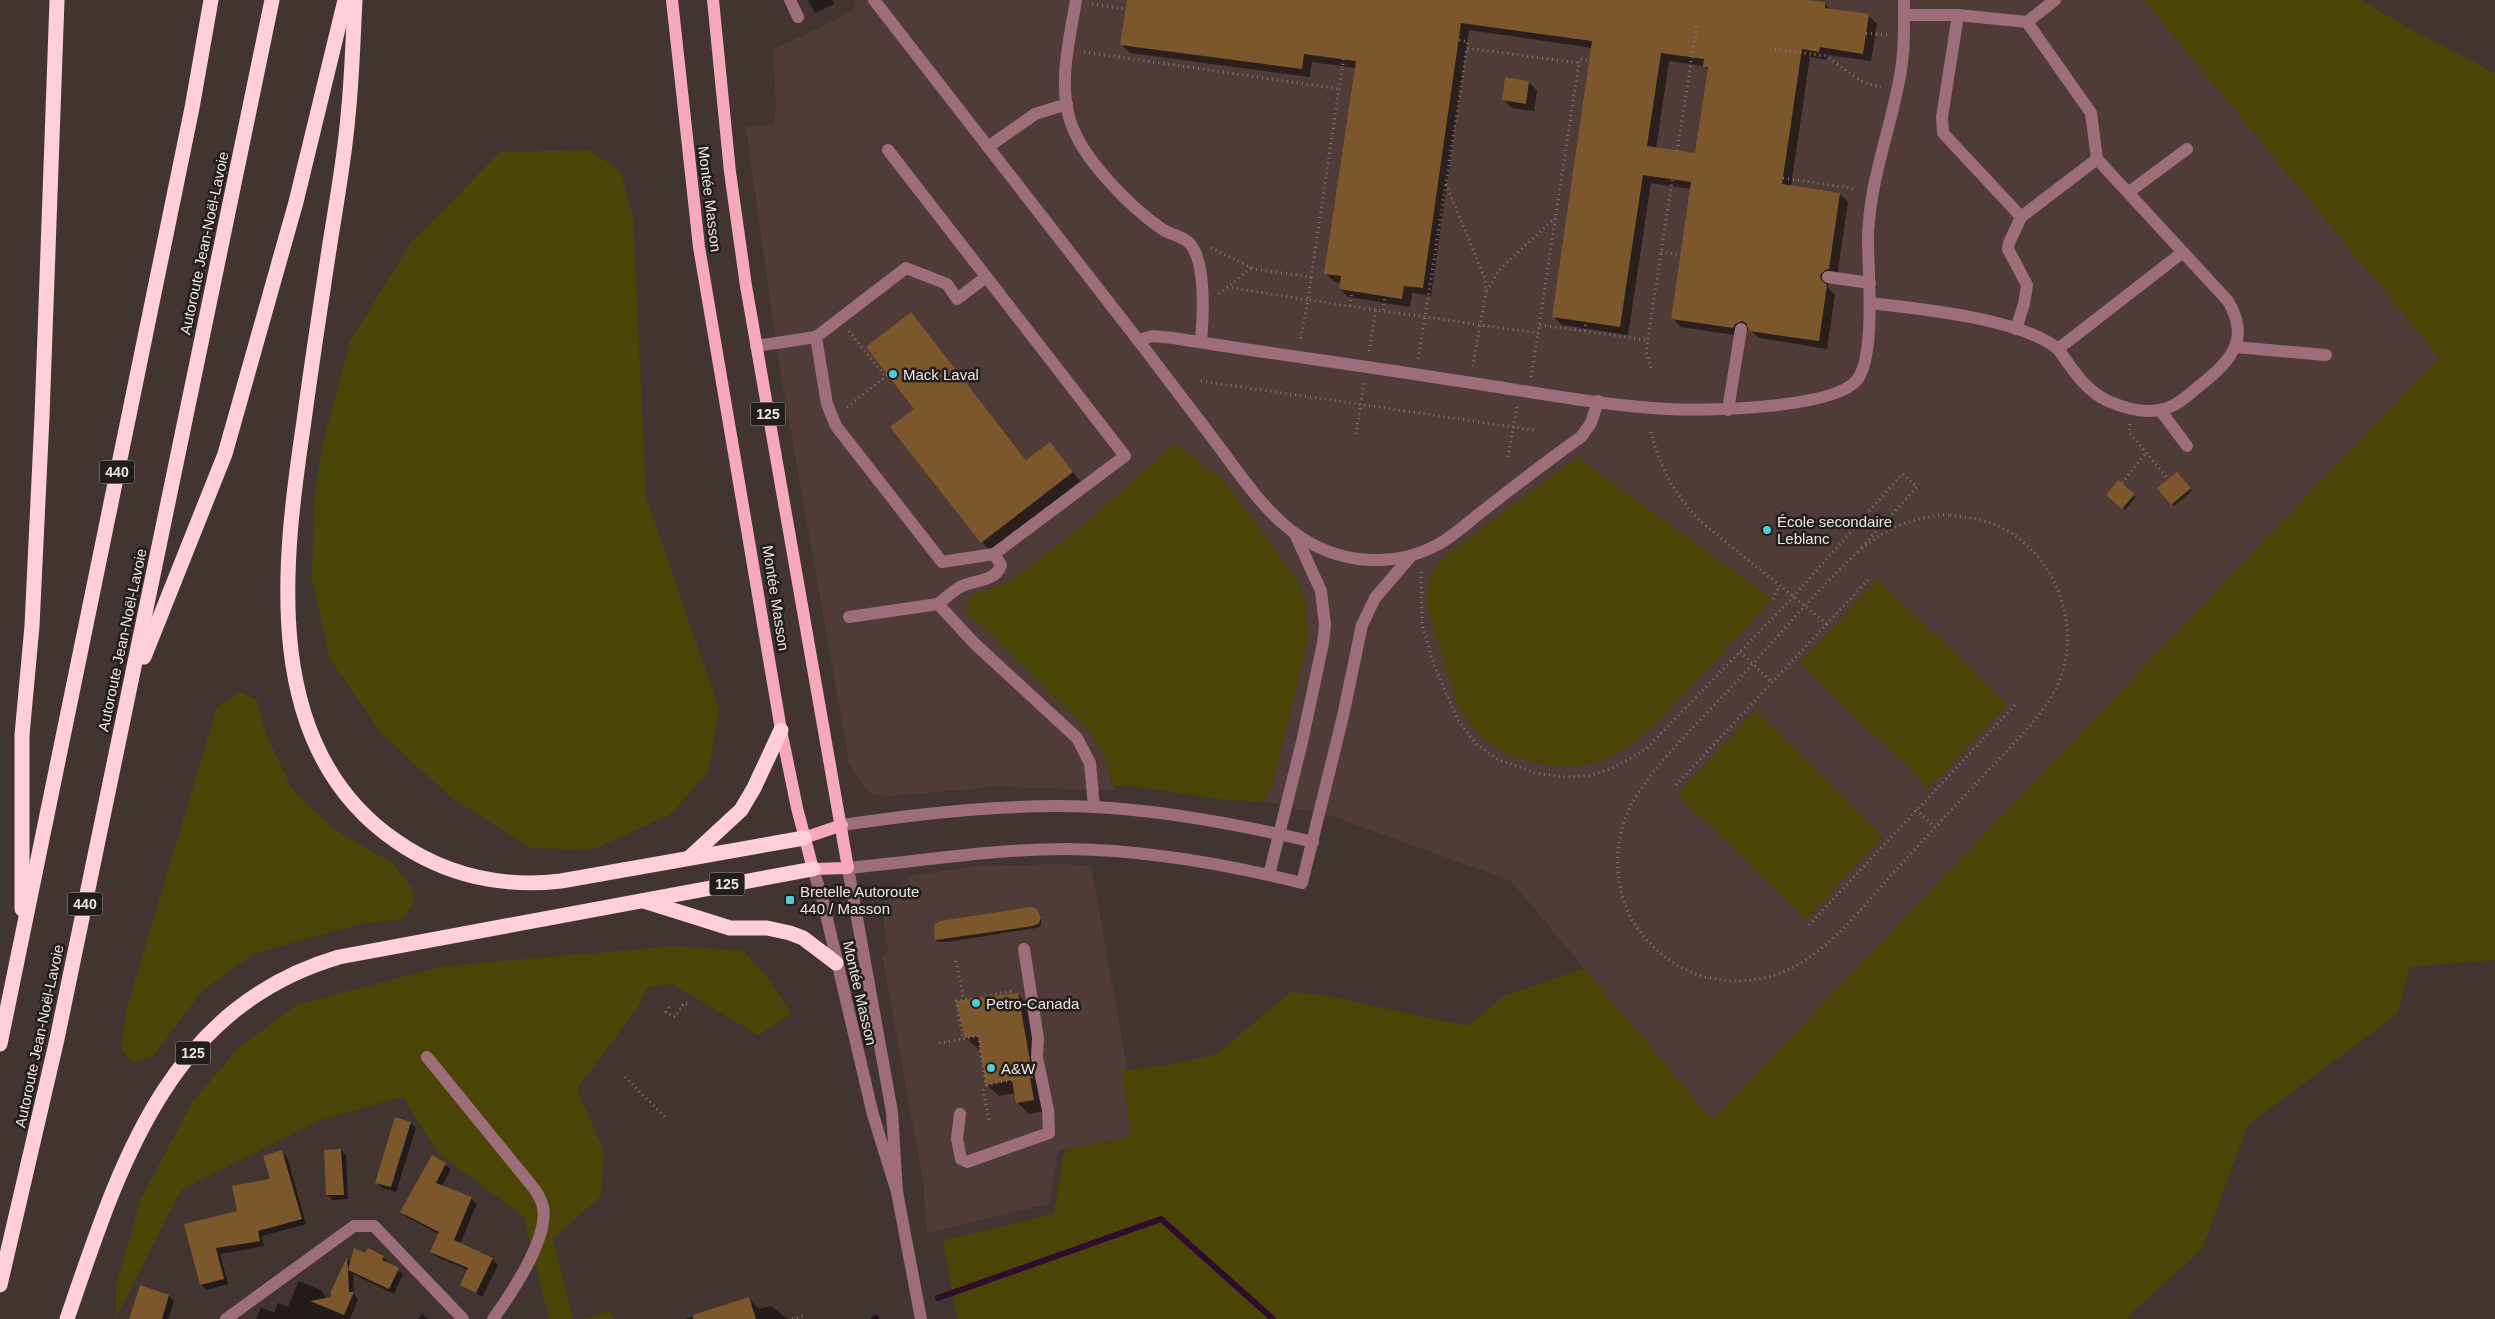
<svg xmlns="http://www.w3.org/2000/svg" width="2495" height="1319" font-family="Arial,sans-serif">
	<style>
		.built { fill: #4f3b37 }
		.green { fill: #4a4407 }
		.shadow { fill: #0007; fill-rule: evenodd }
		.lines { fill: none; stroke-linecap: round; stroke-linejoin: round }
		.stream { stroke: #2f0b2e; stroke-width: 6 }
		.building { fill: #7c572b; fill-rule: evenodd }
		.path { stroke: #827774; stroke-width: 3; stroke-dasharray: 1 4; stroke-linecap: butt }
		.minor { stroke: #9d6e7a; stroke-width: 12 }
		.major { stroke: #f6a9bc; stroke-width: 12 }
		.highway { stroke: #feced9; stroke-width: 15 }
		.poi-dot { fill: #52ccd6; stroke: #231e1c; stroke-width: 2 }
		.labels { text-anchor: middle; dominant-baseline: central; stroke-width: 5; stroke-linejoin: round; paint-order: stroke }
		.shield { fill: #231e1c; stroke: #b1aaa7; stroke-width: 1 }
		.shield-label { font-size: 14px; font-weight: bold; fill: #eee6e3 }
		.street-label { font-size: 15px; fill: #eee6e3; stroke: #231e1c }
		.poi-label { font-size: 15px; fill: #eee6e3; stroke: #231e1c; text-anchor: start }
	</style>
	<rect width="100%" height="100%" fill="#413431"/>
	<!-- built -->
	<g class="built">
		<polygon points="854,0 2144,0 2439,357 1712,1121 1511,881 1334,817 1263,801 1273,784 1303,659 1308,634 1302,588 1225,482 1176,443 1071,535 1010,581 988,589 967,614 982,626 1088,730 1104,754 1114,790 993,787 883,797 871,794 855,774 849,762 779,364 746,127 773,124 776,107 773,50 853,11 856,4"/>
		<polygon points="1053,864 1091,865 1139,1135 1058,1151 1049,1204 927,1233 923,1181 882,955 888,951 882,912 884,902 889,892 909,881 908,876 972,867"/>
	</g>
	<!-- green -->
	<g class="green">
		<polygon points="2144,0 2361,0 2414,31 2495,73 2495,960 2410,967 2397,1014 2248,1125 2202,1249 2133,1311 2127,1319 957,1319 943,1240 1054,1214 1064,1150 1131,1136 1122,1070 1167,1065 1217,1054 1290,992 1324,995 1468,1026 1504,996 1584,968 1712,1120 2439,357"/>
		<polygon points="588,150 620,170 633,216 646,496 719,709 708,772 671,814 592,850 531,848 452,798 382,734 330,659 312,579 314,498 323,443 350,341 412,241 500,152"/>
		<path d="M1176 443 1225 482 1297 579 1306 601 1308 634 1303 659 1273 784 1263 801C1213 803 1163 787 1113 785L1104 754 1088 730 982 626 967 614V601L972 595 1010 581 1071 535Z"/>
		<path d="M1577 457 1773 599C1745 628 1718 658 1690 687 1665 713 1642 743 1608 758 1565 776 1502 763 1472 727 1456 708 1450 678 1442 654 1433 626 1418 595 1435 567 1439 560 1448 554 1454 549Z"/>
		<polygon points="1878,579 2007,705 1929,788 1800,662"/>
		<polygon points="240,692 257,700 266,734 293,791 334,829 394,864 412,888 414,902 403,919 361,924 253,954 202,991 153,1056 133,1063 121,1048 127,1007 217,707"/>
		<polygon points="1755,711 1883,837 1806,919 1677,794"/>
		<polygon points="672,946 743,950 771,982 791,1014 758,1035 672,984 647,988 638,1007 577,1089 604,1151 601,1196 553,1239 573,1319 549,1319 524,1217 438,1153 403,1097 321,1120 181,1190 116,1318 116,1285 141,1198 193,1101 238,1048 298,1004 444,966"/>
		<polygon points="610,1311 614,1319 582,1319"/>
	</g>
	<!-- shadow -->
	<g class="shadow">
		<polygon points="808,0 832,0 834,4 815,13"/>
		<path d="M1128 0H1806L1825 4 1831 10 1868 15 1877 24 1871 61 1828 55 1827 60 1810 57 1791 186 1840 194 1848 202 1837 277 1833 278 1828 284V288L1835 295 1827 349 1759 338 1749 329 1743 332 1741 336 1681 327 1672 318 1691 189 1651 183 1628 335 1562 325 1554 317 1592 48 1469 30 1431 296 1412 293 1410 307 1348 297 1340 289 1341 283 1334 282 1326 273 1356 68 1312 62 1310 77 1130 53 1122 45ZM1669 61 1704 66 1708 70 1696 155 1656 149Z"/>
		<polygon points="1529,82 1537,91 1534,111 1512,108 1503,99"/>
		<polygon points="911,314 1027,461 1050,444 1080,481 990,551 982,542"/>
		<polygon points="2179,476 2192,491 2174,506 2159,489"/>
		<polygon points="2134,495 2136,497 2125,510 2110,497"/>
		<polygon points="1038,913 1041,916 1041,926 1036,928 948,942 938,942 936,940 935,929"/>
		<polygon points="1018,994 1029,1006 1044,1111 1029,1114 1017,1102 1016,1093 999,1096 987,1085 981,1048 978,1049 966,1038"/>
		<polygon points="411,1123 416,1128 396,1192 382,1188 376,1182"/>
		<polygon points="341,1150 346,1155 348,1199 333,1200 327,1195"/>
		<polygon points="282,1152 287,1157 306,1224 262,1236 264,1246 220,1254 228,1284 206,1290 201,1284 185,1225 238,1212 271,1180"/>
		<polygon points="432,1157 451,1169 442,1186 471,1198 477,1204 460,1244 492,1259 498,1265 482,1297 461,1284 468,1270 437,1257 432,1252 439,1234 407,1217 402,1211"/>
		<polygon points="368,1250 384,1257 388,1264 403,1274 394,1294 353,1274 354,1294 358,1299 350,1319 256,1319 261,1307 274,1313 278,1303 288,1307 299,1281 321,1290 327,1299 332,1298 332,1292 347,1259 351,1263 366,1255"/>
		<polygon points="169,1296 174,1301 168,1319 130,1319"/>
		<polygon points="749,1299 759,1309 771,1306 788,1319 685,1319"/>
		<polygon points="422,1314 428,1319 418,1319"/>
	</g>
	<g class="lines">
		<!-- stream -->
		<g class="stream">
			<polyline points="938,1298 1161,1219 1273,1319"/>
			<polyline points="874,1319 876,1318"/>
		</g>
	</g>
	<!-- building -->
	<g class="building">
		<path d="M1127 0H1808L1825 2V8L1869 14 1863 54 1820 47 1819 52 1802 49 1782 184 1840 193 1829 269 1825 270 1820 275 1821 280 1827 285 1819 341 1749 331 1746 323 1742 321 1735 324 1733 328 1671 319 1691 182 1643 175 1620 327 1552 317 1592 41 1461 23 1423 288 1404 286 1402 299 1339 289 1341 276 1324 274 1356 61 1304 54 1302 69 1120 45ZM1661 53 1704 59 1703 67H1708L1695 153 1647 146Z"/>
		<polygon points="1505,77 1529,81 1526,104 1502,100"/>
		<polygon points="911,312 1026,460 1050,442 1073,472 981,543 890,427 914,409 866,347"/>
		<polygon points="2177,472 2191,488 2171,505 2157,488"/>
		<polygon points="2118,480 2135,494 2122,509 2106,495"/>
		<polygon points="1031,907 1036,908 1041,917 1039,923 1033,926 935,940 934,925 940,921"/>
		<polygon points="1018,993 1033,1078 1030,1078 1034,1100 1016,1103 1012,1080 986,1085 978,1036 965,1038 956,1001"/>
		<polygon points="395,1117 411,1122 391,1187 375,1183"/>
		<polygon points="341,1149 344,1195 326,1195 324,1150"/>
		<polygon points="282,1150 302,1219 258,1231 260,1241 216,1248 224,1279 200,1285 184,1224 237,1211 232,1186 270,1179 263,1156"/>
		<polygon points="432,1155 446,1163 436,1183 472,1197 454,1240 493,1258 476,1293 460,1285 468,1268 430,1252 439,1232 400,1212"/>
		<polygon points="354,1248 365,1253 368,1248 384,1256 382,1260 399,1268 389,1289 348,1270 349,1292 354,1292 344,1315 310,1301 331,1297 331,1291 347,1257 348,1270"/>
		<polygon points="140,1285 169,1295 162,1319 129,1319"/>
		<polygon points="749,1297 756,1319 693,1319 693,1315"/>
	</g>
	<g class="lines">
		<!-- path -->
		<g class="path">
			<polyline points="1092,4 1126,9"/>
			<polyline points="1866,33 1888,35"/>
			<polyline points="1459,40 1468,42 1467,48"/>
			<polyline points="1775,49 1826,56 1864,83 1881,87"/>
			<polyline points="1084,52 1340,89"/>
			<polyline points="1579,63 1580,59 1589,61"/>
			<polyline points="1677,151 1697,25"/>
			<polyline points="1783,178 1856,189"/>
			<polyline points="1446,184 1485,279 1486,291 1473,366"/>
			<polyline points="1211,248 1254,269 1311,277 1344,56"/>
			<polyline points="1661,252 1681,255"/>
			<path d="M1311 277 1308 300 1376 310 1383 311C1435 318 1486 326 1538 333L1579 63 1467 48 1425 317 1418 359"/>
			<polyline points="1227,287 1308,300 1300,341"/>
			<polyline points="1487,291 1499,270 1555,218"/>
			<polyline points="1219,294 1251,268"/>
			<polyline points="1350,306 1352,291"/>
			<polyline points="1383,310 1385,296"/>
			<polyline points="1540,325 1648,340"/>
			<polyline points="849,331 886,377"/>
			<polyline points="1585,331 1586,322"/>
			<polyline points="1369,351 1376,310"/>
			<polyline points="1651,368 1646,351 1672,180"/>
			<polyline points="1531,377 1538,333"/>
			<polyline points="1201,381 1534,430"/>
			<polyline points="847,407 888,375"/>
			<polyline points="2130,424 2129,432 2168,479"/>
			<path d="M1651 432C1659 466 1675 495 1699 520L1827 624"/>
			<polyline points="1356,434 1364,382"/>
			<polyline points="1508,457 1517,407"/>
			<polyline points="2122,483 2146,453"/>
			<path d="M1950 515C1963 517 1976 518 1988 522 2052 544 2085 623 2058 684 2051 700 2041 712 2031 725 1985 774 1940 822 1895 871 1864 905 1832 948 1790 969 1753 987 1702 985 1668 959 1644 941 1625 917 1620 886 1608 821 1642 783 1683 738 1702 718 1722 697 1741 677 1780 634 1818 589 1860 550 1888 527 1914 516 1950 515Z"/>
			<polyline points="1421,572 1422,624 1434,665 1458,720 1476,744 1499,760 1535,773 1566,777 1592,775 1611,769 1646,749 1793,597 1902,474 1917,487 1862,547"/>
			<polyline points="1773,599 1779,587"/>
			<polyline points="1740,652 1772,682"/>
			<polyline points="1676,785 1868,580"/>
			<polyline points="1916,810 1935,827"/>
			<polyline points="1809,925 2016,704"/>
			<polyline points="956,961 964,1000"/>
			<polyline points="669,1007 666,1012 675,1017 684,1003 689,1004"/>
			<polyline points="939,1043 963,1039"/>
			<polyline points="625,1077 667,1119"/>
			<polyline points="1012,1080 986,1085 978,1036 963,1039 956,1001 1015,991"/>
			<polyline points="986,1085 983,1091 989,1120"/>
			<polyline points="792,1319 806,1315"/>
		</g>
		<!-- minor -->
		<g class="minor">
			<polyline points="790,0 798,17"/>
			<path d="M874 0 1138 340 1153 336 1173 338C1266 353 1359 365 1452 380 1523 390 1595 405 1667 409 1705 411 1833 409 1857 380 1876 355 1868 272 1868 241 1868 183 1892 127 1901 70 1905 47 1904 23 1904 0"/>
			<path d="M1076 0C1070 38 1058 82 1070 120 1081 158 1130 207 1162 229 1172 236 1183 235 1191 245 1206 265 1203 318 1201 342"/>
			<path d="M1904 15H1958L2027 22 2091 113 2097 159 2228 301C2252 341 2229 362 2198 387 2188 395 2177 406 2164 409 2146 414 2124 408 2108 401 2085 391 2072 368 2058 349L2183 252"/>
			<polyline points="1958,15 1942,117 1943,133 2013,208 2021,217 2097,159"/>
			<polyline points="2027,22 2055,0"/>
			<polyline points="988,147 1035,114 1067,104"/>
			<polyline points="2129,192 2187,149"/>
			<polyline points="1828,277 1870,283"/>
			<path d="M1870 303C1919 309 2020 318 2058 349"/>
			<polyline points="2016,329 2024,304 2027,285 2008,249 2009,243 2021,217"/>
			<polyline points="816,337 827,404 836,426 942,562 994,554 1125,456 888,150"/>
			<path d="M1138 340C1164 374 1189 407 1214 440 1254 493 1287 549 1358 559 1386 562 1410 559 1435 546 1453 537 1468 522 1484 510 1516 485 1548 460 1581 437L1591 423 1598 401"/>
			<polyline points="756,346 816,337 906,268 947,284 957,299 986,277"/>
			<polyline points="2235,347 2326,355"/>
			<polyline points="1728,410 1741,329"/>
			<polyline points="2160,410 2187,446"/>
			<path d="M938 604C945 598 952 592 960 587 974 579 995 583 1001 565L994 554"/>
			<polyline points="849,617 938,604 974,643 1077,738 1090,763 1094,807"/>
			<path d="M842 825C926 813 1010 803 1095 807 1169 811 1242 825 1313 842"/>
			<polyline points="813,869 822,897 873,1115 897,1192 921,1319"/>
			<polyline points="1269,875 1302,742 1323,643 1325,625 1321,591 1296,536"/>
			<path d="M427 1057 532 1186C537 1192 541 1199 543 1207 549 1238 511 1294 493 1319"/>
			<polyline points="960,1114 957,1139 961,1159 967,1162 1049,1133 1048,1110 1037,1057 1038,1038 1024,949"/>
			<path d="M897 1192 892 1112 848 868C921 861 993 849 1067 849 1146 850 1226 864 1302 883L1343 716 1362 625 1375 598 1411 556"/>
			<polyline points="226,1319 354,1226 374,1226 463,1319"/>
		</g>
		<!-- major -->
		<g class="major">
			<polyline points="672,0 699,247 781,730 797,808 813,869 848,868 746,286 730,172 713,0"/>
			<polyline points="804,838 842,825"/>
		</g>
		<!-- highway -->
		<g class="highway">
			<path d="M355 0C353 39 352 78 348 116 344 165 334 215 327 263 319 316 311 368 304 421 283 562 259 747 396 841 445 875 502 888 561 881L804 838"/>
			<polyline points="144,657 225,454 296,202 345,0"/>
			<polyline points="689,858 741,810 754,788 781,730"/>
			<polyline points="644,901 730,928 767,928 790,933 803,938 836,963"/>
			<polyline points="22,909 22,735 32,626 42,417 57,0"/>
			<polyline points="0,1044 192,108 211,0"/>
			<polyline points="0,1285 57,1039 272,0"/>
			<path d="M67 1319C119 1168 166 1008 339 957L813 869"/>
		</g>
	</g>
	<!-- markers -->
	<g class="poi-dot">
		<circle cx="893" cy="374" r="5"/>
		<circle cx="1767" cy="530" r="5"/>
		<rect x="785" y="895" width="10" height="10" rx="2.5"/>
		<circle cx="976" cy="1003" r="5"/>
		<circle cx="991" cy="1068" r="5"/>
	</g>
	<g class="labels">
		<!-- shield labels -->
		<g class="shield">
			<rect x="750.5" y="402.5" width="35" height="23" rx="4"/>
			<rect x="99.5" y="460.5" width="35" height="23" rx="4"/>
			<rect x="709.5" y="872.5" width="35" height="23" rx="4"/>
			<rect x="67.5" y="892.5" width="35" height="23" rx="4"/>
			<rect x="175.5" y="1041.5" width="35" height="23" rx="4"/>
		</g>
		<g class="shield-label">
			<text x="768" y="414">125</text>
			<text x="117" y="472">440</text>
			<text x="727" y="884">125</text>
			<text x="85" y="904">440</text>
			<text x="193" y="1053">125</text>
		</g>
		<!-- street labels -->
		<g class="street-label">
			<text transform="translate(710 199) rotate(83)">Montée Masson</text>
			<text transform="translate(204 243) rotate(-78)">Autoroute Jean-Noël-Lavoie</text>
			<text transform="translate(776 598) rotate(81)">Montée Masson</text>
			<text transform="translate(122 640) rotate(-78)">Autoroute Jean-Noël-Lavoie</text>
			<text transform="translate(860 993) rotate(77)">Montée Masson</text>
			<text transform="translate(39 1036) rotate(-78)">Autoroute Jean-Noël-Lavoie</text>
		</g>
		<!-- poi labels -->
		<g class="poi-label">
			<text x="903" y="374">Mack Laval</text>
			<text x="1777" y="521">École secondaire<tspan x="1777" dy="17">Leblanc</tspan></text>
			<text x="800" y="891">Bretelle Autoroute<tspan x="800" dy="17">440 / Masson</tspan></text>
			<text x="986" y="1003">Petro-Canada</text>
			<text x="1001" y="1068">A&amp;W</text>
		</g>
	</g>
</svg>
